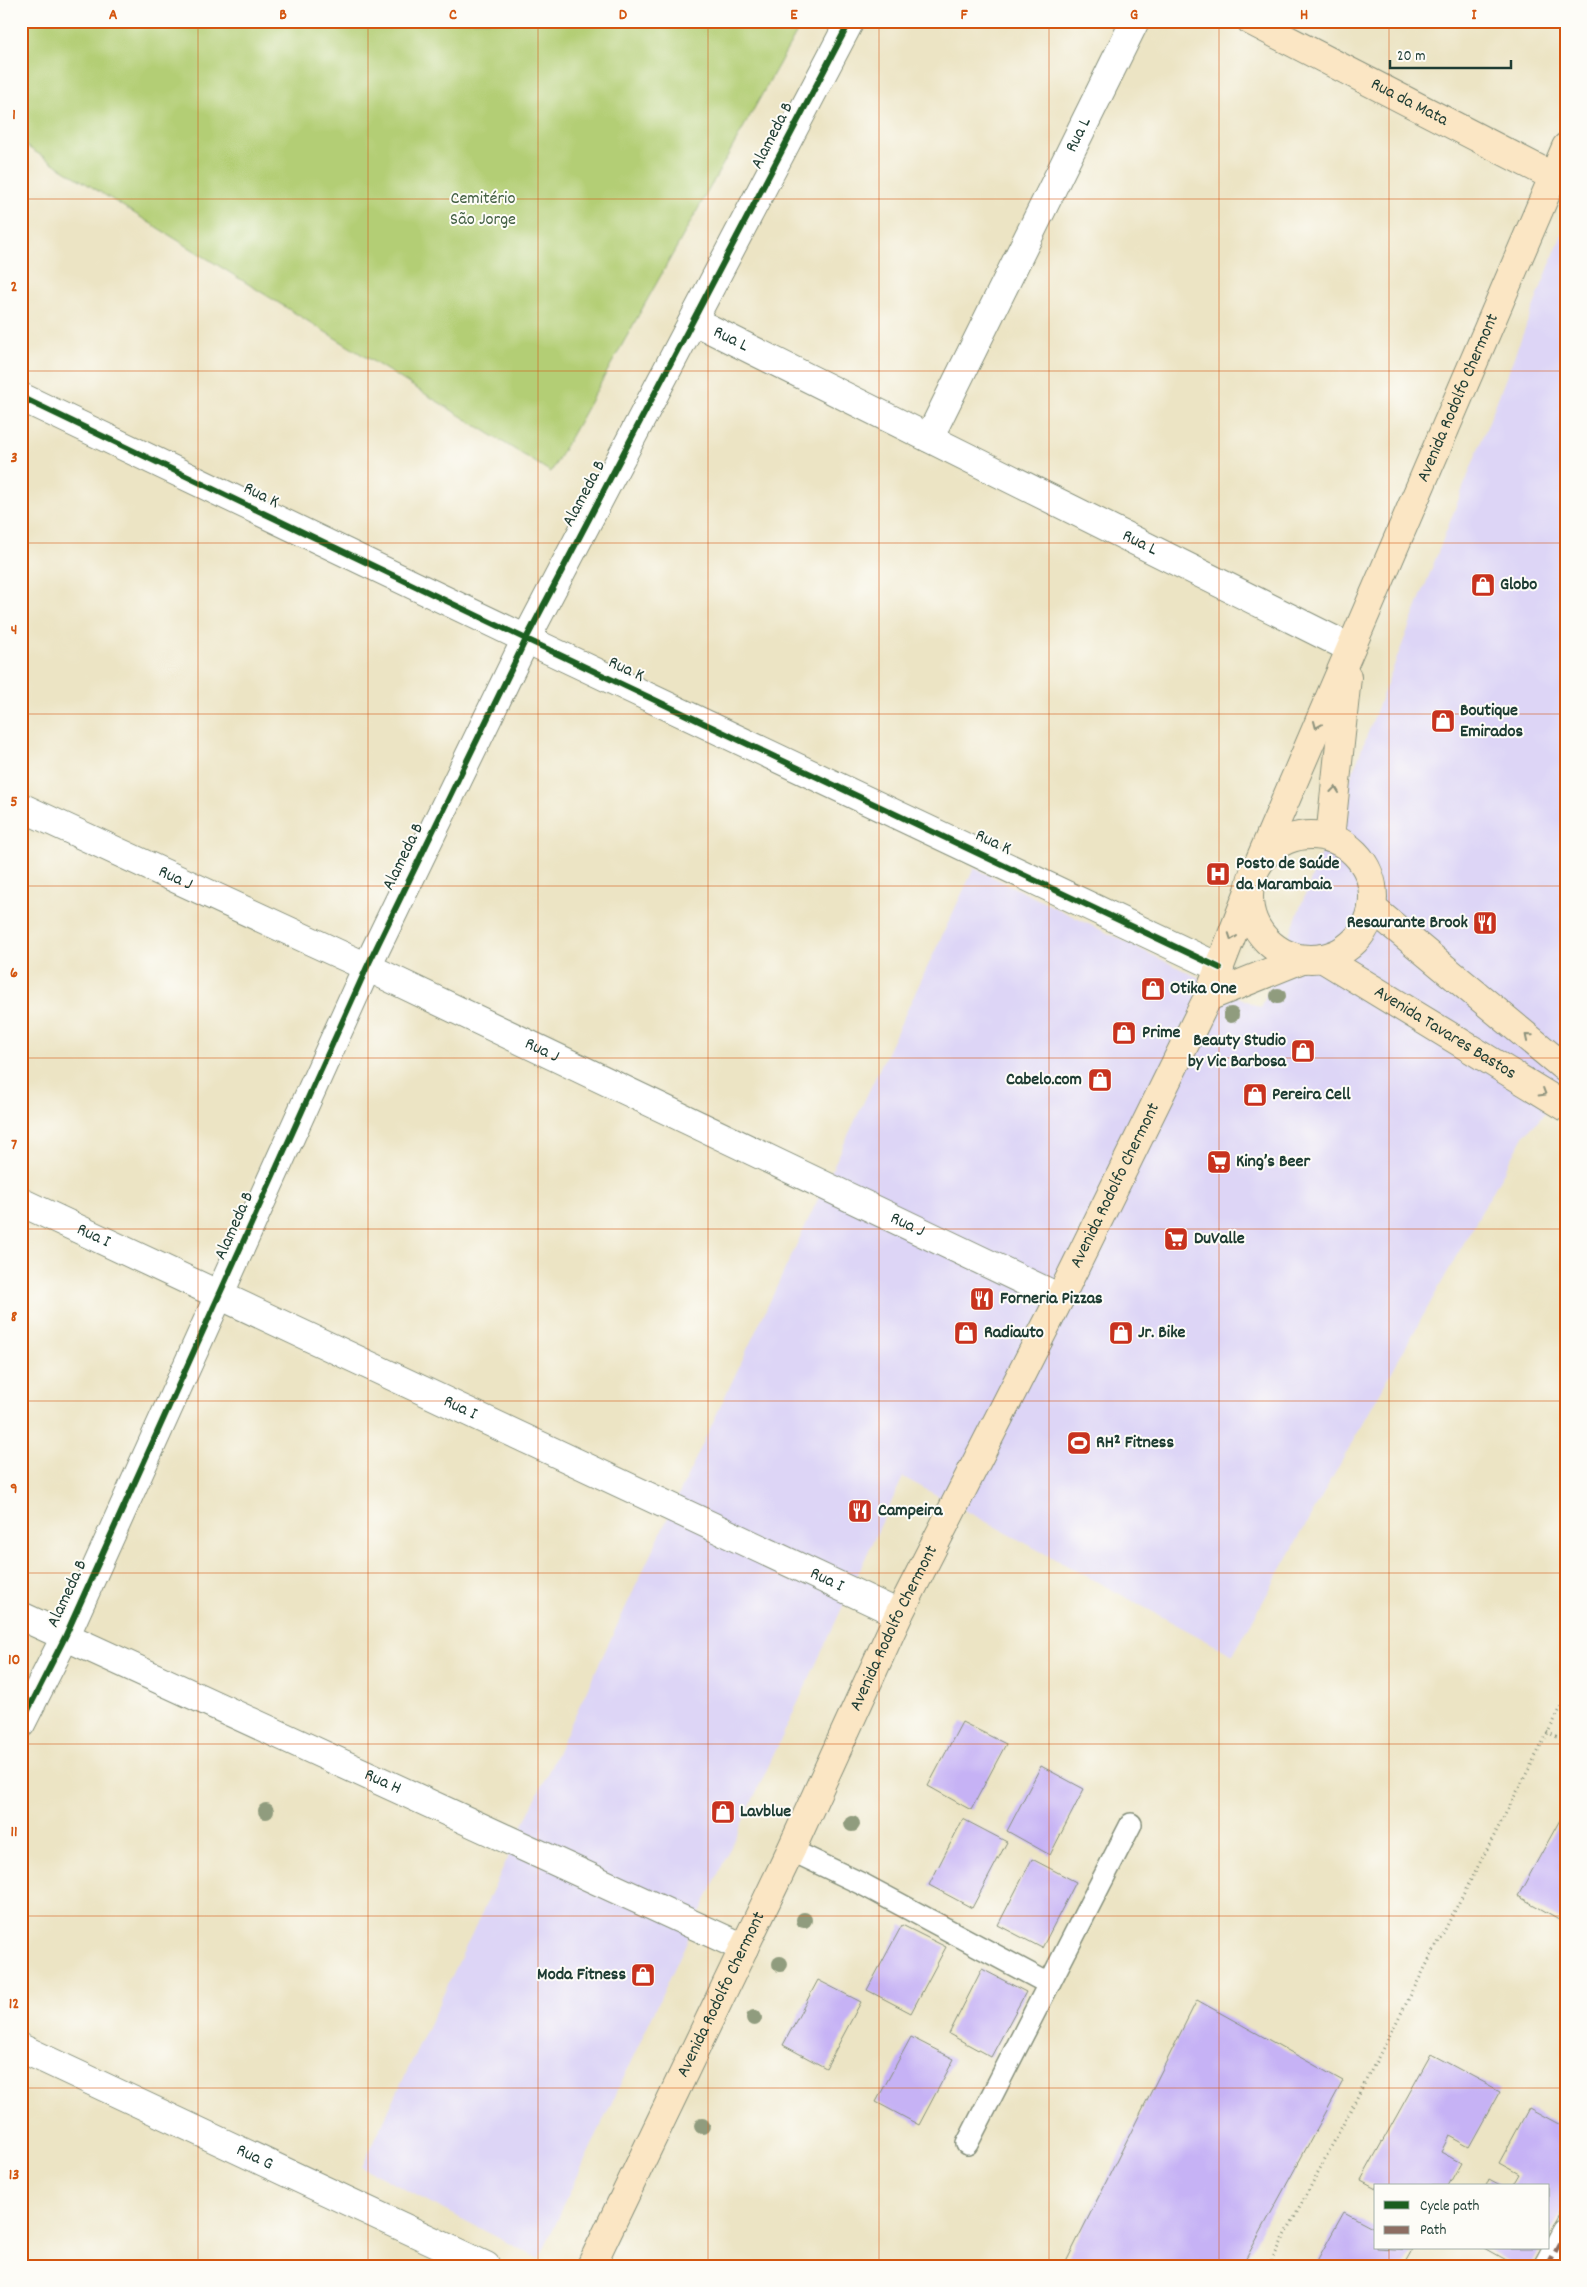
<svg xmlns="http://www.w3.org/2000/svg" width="1587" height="2287" font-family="Dekko,sans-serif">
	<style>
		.built { fill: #ddd5f6 }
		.green { fill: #b3ce74; stroke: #698654 }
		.building { fill: #c6b2f5 }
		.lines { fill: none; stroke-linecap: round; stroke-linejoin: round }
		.lane-casing { stroke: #86907c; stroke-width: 24 }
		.street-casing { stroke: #86907c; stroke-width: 30 }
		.secondary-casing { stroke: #86907c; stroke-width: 30 }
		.path { stroke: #86907c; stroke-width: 3; stroke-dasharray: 1 4; stroke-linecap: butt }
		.lane { stroke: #fff; stroke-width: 21 }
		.street { stroke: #fff; stroke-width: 28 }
		.secondary { stroke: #fbe6c4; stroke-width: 28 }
		.quiet { stroke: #8d6e63; stroke-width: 5; stroke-dasharray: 10 5; stroke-linecap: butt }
		.cycleway-casing { stroke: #fdfcf7; stroke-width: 9 }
		.cycleway { stroke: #1b5e20; stroke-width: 6 }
		.tree { fill: #909c7e }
		.oneway { stroke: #8d927c }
		.grid { fill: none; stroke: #d45610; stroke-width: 1; stroke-opacity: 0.55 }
		.labels { text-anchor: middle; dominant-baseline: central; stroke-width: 4; stroke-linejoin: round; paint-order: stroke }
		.street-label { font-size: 18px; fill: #1f3d34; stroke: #fdfcf7 }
		.park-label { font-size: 18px; fill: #446144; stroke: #fdfcf7 }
		.poi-label { font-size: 18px; font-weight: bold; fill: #1f3d34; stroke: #fdfcf7; text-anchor: start }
		.neatline { fill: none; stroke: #d45610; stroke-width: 2 }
		.grid-label { font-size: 16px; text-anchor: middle; font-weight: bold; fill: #d45610 }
	</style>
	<rect width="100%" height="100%" fill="#fdfcf7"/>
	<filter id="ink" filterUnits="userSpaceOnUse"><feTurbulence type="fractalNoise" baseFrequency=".02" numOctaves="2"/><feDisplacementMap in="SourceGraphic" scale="10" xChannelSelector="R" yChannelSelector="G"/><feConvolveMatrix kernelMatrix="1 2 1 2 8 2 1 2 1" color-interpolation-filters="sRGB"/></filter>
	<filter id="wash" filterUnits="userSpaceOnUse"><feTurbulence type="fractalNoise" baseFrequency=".0096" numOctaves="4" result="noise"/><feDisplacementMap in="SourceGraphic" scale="20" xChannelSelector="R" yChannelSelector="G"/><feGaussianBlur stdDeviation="1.12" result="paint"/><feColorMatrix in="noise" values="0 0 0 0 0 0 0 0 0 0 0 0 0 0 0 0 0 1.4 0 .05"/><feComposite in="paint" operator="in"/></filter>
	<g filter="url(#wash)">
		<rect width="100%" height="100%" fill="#ece4c4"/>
		<!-- built -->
		<polygon class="built" points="1566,223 1566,1093 1525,1134 1233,1655 903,1477 539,2259 362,2167 974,868 1261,1008"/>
		<!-- green -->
		<polygon class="green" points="21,21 803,21 551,472 21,143"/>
		<g id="blocks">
			<!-- building -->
			<g class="building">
				<polygon points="962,1722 1006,1744 971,1810 928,1786"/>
				<polygon points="1041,1766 1084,1789 1050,1855 1007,1831"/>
				<polygon points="1566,1809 1566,1923 1518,1896"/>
				<polygon points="963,1819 1007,1842 972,1908 929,1885"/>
				<polygon points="1032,1859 1076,1882 1042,1948 998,1925"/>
				<polygon points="902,1925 946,1947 911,2013 867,1990"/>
				<polygon points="982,1969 1026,1992 991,2057 949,2034"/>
				<polygon points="818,1980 861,2002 826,2068 783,2045"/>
				<polygon points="1197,2000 1343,2081 1242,2266 1064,2266"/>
				<polygon points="911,2037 954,2059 919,2125 876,2102"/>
				<polygon points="1431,2054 1500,2091 1469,2147 1449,2136 1441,2152 1461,2163 1448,2186 1376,2186 1376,2188 1361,2180"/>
				<polygon points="1529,2108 1566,2128 1566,2203 1548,2235 1548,2186 1512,2186 1519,2174 1499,2163"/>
				<polygon points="1489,2179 1502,2186 1486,2186"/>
				<polygon points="1344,2212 1376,2229 1376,2248 1413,2250 1404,2266 1314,2266"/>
				<polygon points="1485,2248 1541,2248 1531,2266 1517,2266"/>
			</g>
		</g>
	</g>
	<g filter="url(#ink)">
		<use href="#blocks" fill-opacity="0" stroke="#86907c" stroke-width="1"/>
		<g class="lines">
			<defs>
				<g id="lane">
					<polyline points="791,1850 864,1885 1049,1984 1131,1824"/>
					<polyline points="967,2144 1049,1984"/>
				</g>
				<g id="street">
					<path id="s1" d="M694 321 1350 648"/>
					<polyline points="21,397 526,639 1220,968"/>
					<path id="s2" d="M929 438 1135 21"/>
					<path id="s3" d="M21 807 367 967 1060 1298"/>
					<path id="s4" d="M21 1202 899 1614"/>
					<path id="s5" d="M21 1616 744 1948"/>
					<polyline points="21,1724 65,1637 367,967 526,639 850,21"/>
					<path id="s6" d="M21 2048 486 2266"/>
					<polyline points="1548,2266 1566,2232"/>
				</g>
				<g id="secondary">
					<path id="s7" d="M1251 21 1554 177"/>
					<circle cx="1311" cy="897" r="62"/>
					<polyline points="1330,838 1347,677"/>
					<path id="s8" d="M1259 862 1566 147"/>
					<polyline points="1372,908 1566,1069"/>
					<path id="s9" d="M1322 958 1566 1107"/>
					<polyline points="1208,997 1302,959"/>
					<path id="s10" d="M591 2266 791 1850 899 1614 1060 1298 1208 997 1249 891"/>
				</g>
			</defs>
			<!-- lane casing -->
			<use href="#lane" class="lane-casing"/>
			<!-- street casing -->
			<use href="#street" class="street-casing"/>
			<!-- secondary casing -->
			<use href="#secondary" class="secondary-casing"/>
			<!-- path -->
			<g class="path">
				<polyline points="1547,1732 1566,1742"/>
				<polyline points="1269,2266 1566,1698"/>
			</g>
			<!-- lane -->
			<use href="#lane" class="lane"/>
			<!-- street -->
			<use href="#street" class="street"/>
			<!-- secondary -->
			<use href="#secondary" class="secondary"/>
			<!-- quiet -->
			<polyline class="quiet" points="1548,2266 1566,2232"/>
			<defs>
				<g id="cycleway">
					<polyline points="21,397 526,639 1220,968"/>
					<polyline points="21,1724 65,1637 367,967 526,639 850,21"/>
				</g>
			</defs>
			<!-- cycleway casing -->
			<use href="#cycleway" class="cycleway-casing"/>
			<!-- cycleway -->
			<use href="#cycleway" class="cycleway"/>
		</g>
		<!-- trees -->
		<g class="tree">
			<circle cx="1278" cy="996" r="8"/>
			<circle cx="1231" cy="1015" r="8"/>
			<circle cx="266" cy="1811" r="8"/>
			<circle cx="852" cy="1824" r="8"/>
			<circle cx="804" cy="1920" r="8"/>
			<circle cx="780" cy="1964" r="8"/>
			<circle cx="754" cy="2018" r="8"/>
			<circle cx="702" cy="2126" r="8"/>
		</g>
		<!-- one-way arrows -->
		<defs><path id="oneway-chevron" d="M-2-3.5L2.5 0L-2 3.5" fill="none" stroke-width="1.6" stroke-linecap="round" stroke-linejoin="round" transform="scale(1.25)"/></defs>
		<g class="oneway">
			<use href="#oneway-chevron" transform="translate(1317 725) rotate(113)"/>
			<use href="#oneway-chevron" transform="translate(1335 790) rotate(-84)"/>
			<use href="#oneway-chevron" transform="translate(1232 937) rotate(110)"/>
			<use href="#oneway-chevron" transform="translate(1528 1037) rotate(-140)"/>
			<use href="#oneway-chevron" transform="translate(1543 1093) rotate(31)"/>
		</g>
	</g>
	<!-- grid -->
	<path class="grid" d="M198 21V2266M368 21V2266M538 21V2266M708 21V2266M879 21V2266M1049 21V2266M1219 21V2266M1389 21V2186M21 199H1566M21 371H1566M21 543H1566M21 714H1566M21 886H1566M21 1058H1566M21 1229H1566M21 1401H1566M21 1573H1566M21 1744H1566M21 1916H1566M21 2088H1566M1389 2248V2266"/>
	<!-- icons -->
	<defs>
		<symbol id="shop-square" viewBox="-11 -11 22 22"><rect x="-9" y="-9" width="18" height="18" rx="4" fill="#c8321e" stroke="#fdfcf7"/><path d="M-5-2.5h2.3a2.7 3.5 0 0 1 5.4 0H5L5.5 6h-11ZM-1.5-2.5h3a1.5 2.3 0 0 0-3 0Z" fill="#fff"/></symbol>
		<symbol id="hospital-square" viewBox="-11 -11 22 22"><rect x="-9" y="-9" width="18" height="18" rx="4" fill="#c8321e" stroke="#fdfcf7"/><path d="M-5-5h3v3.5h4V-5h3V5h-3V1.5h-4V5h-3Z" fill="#fff"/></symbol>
		<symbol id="restaurant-square" viewBox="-11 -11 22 22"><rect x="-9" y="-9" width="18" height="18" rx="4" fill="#c8321e" stroke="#fdfcf7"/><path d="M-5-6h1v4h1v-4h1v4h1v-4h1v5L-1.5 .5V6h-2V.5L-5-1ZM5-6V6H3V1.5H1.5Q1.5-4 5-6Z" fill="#fff"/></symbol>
		<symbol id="supermarket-square" viewBox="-11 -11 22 22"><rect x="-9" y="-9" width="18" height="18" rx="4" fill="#c8321e" stroke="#fdfcf7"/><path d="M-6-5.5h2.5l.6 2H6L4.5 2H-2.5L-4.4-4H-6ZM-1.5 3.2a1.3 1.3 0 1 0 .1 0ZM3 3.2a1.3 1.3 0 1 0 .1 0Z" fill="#fff"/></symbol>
		<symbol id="stadium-square" viewBox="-11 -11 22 22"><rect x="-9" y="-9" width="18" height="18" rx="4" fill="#c8321e" stroke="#fdfcf7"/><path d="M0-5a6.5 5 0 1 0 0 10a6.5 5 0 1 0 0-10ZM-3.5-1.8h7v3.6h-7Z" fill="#fff"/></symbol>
	</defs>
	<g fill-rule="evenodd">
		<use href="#shop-square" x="1469" y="571" width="28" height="28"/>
		<use href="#shop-square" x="1429" y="707" width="28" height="28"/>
		<use href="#hospital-square" x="1204" y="860" width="28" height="28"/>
		<use href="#restaurant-square" x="1471" y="909" width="28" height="28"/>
		<use href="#shop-square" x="1139" y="975" width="28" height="28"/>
		<use href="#shop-square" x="1110" y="1019" width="28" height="28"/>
		<use href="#shop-square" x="1289" y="1037" width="28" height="28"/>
		<use href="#shop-square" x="1086" y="1066" width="28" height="28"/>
		<use href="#shop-square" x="1241" y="1081" width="28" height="28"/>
		<use href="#supermarket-square" x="1205" y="1148" width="28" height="28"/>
		<use href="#supermarket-square" x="1162" y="1225" width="28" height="28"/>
		<use href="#restaurant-square" x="968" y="1285" width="28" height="28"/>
		<use href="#shop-square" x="952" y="1319" width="28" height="28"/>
		<use href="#shop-square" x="1107" y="1319" width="28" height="28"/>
		<use href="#stadium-square" x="1065" y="1429" width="28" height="28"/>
		<use href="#restaurant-square" x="846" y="1497" width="28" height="28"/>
		<use href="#shop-square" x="709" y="1798" width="28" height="28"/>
		<use href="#shop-square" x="629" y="1961" width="28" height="28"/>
	</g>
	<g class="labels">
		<!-- street labels -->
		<g class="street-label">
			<text stroke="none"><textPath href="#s7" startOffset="178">Rua da Mata</textPath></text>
			<text transform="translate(773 136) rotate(-63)">Alameda B</text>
			<text stroke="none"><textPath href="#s2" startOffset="338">Rua L</textPath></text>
			<text stroke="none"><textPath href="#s1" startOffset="41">Rua L</textPath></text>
			<text stroke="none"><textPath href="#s8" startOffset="505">Avenida Rodolfo Chermont</textPath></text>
			<text transform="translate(585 494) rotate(-62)">Alameda B</text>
			<text transform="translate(261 496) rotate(26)">Rua K</text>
			<text stroke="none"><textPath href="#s1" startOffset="498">Rua L</textPath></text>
			<text transform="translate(626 670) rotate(25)">Rua K</text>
			<text transform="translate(993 843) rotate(25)">Rua K</text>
			<text transform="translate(404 857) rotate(-64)">Alameda B</text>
			<text stroke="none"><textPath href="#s3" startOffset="170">Rua J</textPath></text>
			<text stroke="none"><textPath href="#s9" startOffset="144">Avenida Tavares Bastos</textPath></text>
			<text stroke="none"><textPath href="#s3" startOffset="575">Rua J</textPath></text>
			<text stroke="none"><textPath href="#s10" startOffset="1201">Avenida Rodolfo Chermont</textPath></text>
			<text stroke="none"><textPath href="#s3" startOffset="980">Rua J</textPath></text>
			<text transform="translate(235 1226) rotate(-66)">Alameda B</text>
			<text stroke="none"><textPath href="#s4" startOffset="80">Rua I</textPath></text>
			<text stroke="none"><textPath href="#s4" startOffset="485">Rua I</textPath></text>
			<text stroke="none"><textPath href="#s4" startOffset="890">Rua I</textPath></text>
			<text transform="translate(68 1594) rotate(-65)">Alameda B</text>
			<text stroke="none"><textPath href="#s10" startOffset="706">Avenida Rodolfo Chermont</textPath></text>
			<text stroke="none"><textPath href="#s5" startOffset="398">Rua H</textPath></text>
			<text stroke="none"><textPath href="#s10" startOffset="301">Avenida Rodolfo Chermont</textPath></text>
			<text stroke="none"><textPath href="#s6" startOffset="258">Rua G</textPath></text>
		</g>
		<!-- park labels -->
		<g class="park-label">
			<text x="483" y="199">Cemitério<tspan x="483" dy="21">São Jorge</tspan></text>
		</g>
		<!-- poi labels -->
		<g class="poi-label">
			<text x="1500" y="585">Globo</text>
			<text x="1460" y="711">Boutique<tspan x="1460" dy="21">Emirados</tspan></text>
			<text x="1236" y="864">Posto de Saúde<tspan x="1236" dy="21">da Marambaia</tspan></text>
			<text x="1468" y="923" text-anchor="end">Resaurante Brook</text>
			<text x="1170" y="989">Otika One</text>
			<text x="1142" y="1033">Prime</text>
			<text x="1286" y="1041" text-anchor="end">Beauty Studio<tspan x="1286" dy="21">by Vic Barbosa</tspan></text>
			<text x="1082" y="1080" text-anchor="end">Cabelo.com</text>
			<text x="1272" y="1095">Pereira Cell</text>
			<text x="1236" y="1162">King’s Beer</text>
			<text x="1194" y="1239">DuValle</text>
			<text x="1000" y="1299">Forneria Pizzas</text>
			<text x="984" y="1333">Radiauto</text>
			<text x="1138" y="1333">Jr. Bike</text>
			<text x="1096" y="1443">RH² Fitness</text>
			<text x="878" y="1511">Campeira</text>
			<text x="740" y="1812">Lavblue</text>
			<text x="626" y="1975" text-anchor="end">Moda Fitness</text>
		</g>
	</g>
	<!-- margin -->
	<rect width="1587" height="2287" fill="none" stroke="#fdfcf7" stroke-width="55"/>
	<!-- legend -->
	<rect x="1374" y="2184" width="175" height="65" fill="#fdfcf7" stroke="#a4b0a9"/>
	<rect x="1384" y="2201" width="25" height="8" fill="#1b5e20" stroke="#a4b0a9"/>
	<text x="1420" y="2210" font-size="15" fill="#1f3d34">Cycle path</text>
	<rect x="1384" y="2226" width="25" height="8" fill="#8d6e63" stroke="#a4b0a9"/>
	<text x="1420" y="2234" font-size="15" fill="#1f3d34">Path</text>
	<!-- scale -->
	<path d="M1390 60v8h121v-8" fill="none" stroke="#1f3d34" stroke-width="2.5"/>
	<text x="1397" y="60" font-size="15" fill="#1f3d34" stroke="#fdfcf7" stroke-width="4" paint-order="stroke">20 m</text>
	<rect x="28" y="28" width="1532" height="2232" class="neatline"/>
	<g class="grid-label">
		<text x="113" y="19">A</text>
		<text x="283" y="19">B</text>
		<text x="453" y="19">C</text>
		<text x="623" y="19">D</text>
		<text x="794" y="19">E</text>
		<text x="964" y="19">F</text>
		<text x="1134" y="19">G</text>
		<text x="1304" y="19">H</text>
		<text x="1474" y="19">I</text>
		<text x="14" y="119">1</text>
		<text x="14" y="291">2</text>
		<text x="14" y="462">3</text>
		<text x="14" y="634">4</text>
		<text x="14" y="806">5</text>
		<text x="14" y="977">6</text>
		<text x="14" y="1149">7</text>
		<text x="14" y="1321">8</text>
		<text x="14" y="1493">9</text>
		<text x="14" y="1664">10</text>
		<text x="14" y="1836">11</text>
		<text x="14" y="2008">12</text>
		<text x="14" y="2179">13</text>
	</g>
</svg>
